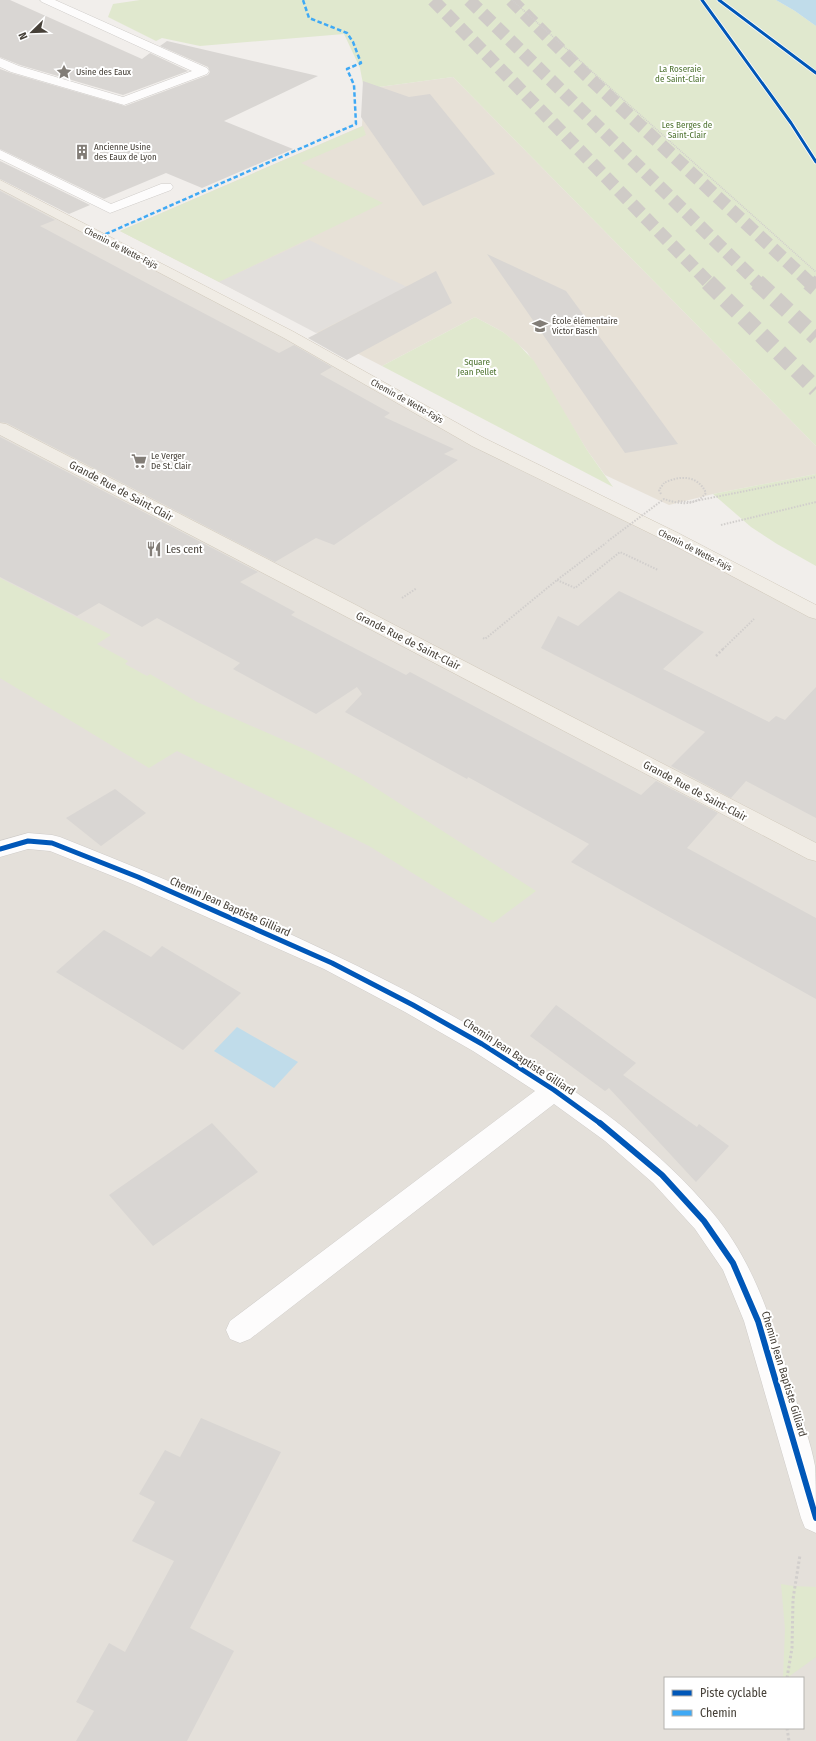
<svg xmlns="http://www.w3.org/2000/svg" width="816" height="1741" font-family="'Fira Sans Condensed',sans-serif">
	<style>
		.residential { fill: #e4e0da; fill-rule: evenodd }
		.education { fill: #e7e1d7 }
		.green { fill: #e0e8ce }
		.parking { fill: #e2dfdc }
		.water { fill: #c0dcea }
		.building { fill: #d9d6d3 }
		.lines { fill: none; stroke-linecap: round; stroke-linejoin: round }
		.highway-tunnel-far1 { stroke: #cfcbc7; stroke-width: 13; stroke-dasharray: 13 6; stroke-linecap: butt }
		.highway-tunnel { stroke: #cfcbc7; stroke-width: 17; stroke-dasharray: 17 8; stroke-linecap: butt }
		.minor-casing { stroke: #cfccc9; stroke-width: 1 }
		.major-casing { stroke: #d1c9bb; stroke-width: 1 }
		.path-far3 { stroke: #d1cecc; stroke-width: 1.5; stroke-dasharray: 1 1; stroke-linecap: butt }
		.path-far2 { stroke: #d1cecc; stroke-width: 2; stroke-dasharray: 1.5 1.5; stroke-linecap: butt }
		.path-far1 { stroke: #d1cecc; stroke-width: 2.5; stroke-dasharray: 2 2; stroke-linecap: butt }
		.path { stroke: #d1cecc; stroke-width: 3; stroke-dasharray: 2.5 2.5; stroke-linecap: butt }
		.minor { fill: #fdfcfc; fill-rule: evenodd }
		.major { fill: #f0ece5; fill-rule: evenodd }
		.path-bridge { stroke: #d1cecc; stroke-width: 2; stroke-dasharray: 1.5 1.5; stroke-linecap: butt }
		.quiet { stroke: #3fa9f5; stroke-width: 2.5; stroke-dasharray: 4.5 2.5; stroke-linecap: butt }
		.cycleway-far2-casing { stroke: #fff; stroke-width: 4.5 }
		.cycleway-far1-casing { stroke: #fff; stroke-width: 8 }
		.cycleway-casing { stroke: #fff; stroke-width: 9 }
		.cycleway-far2 { stroke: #0057b8; stroke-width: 3 }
		.cycleway-far1 { stroke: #0057b8; stroke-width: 5 }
		.cycleway { stroke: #0057b8; stroke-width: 6 }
		.labels { text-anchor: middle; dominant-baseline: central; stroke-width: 4; stroke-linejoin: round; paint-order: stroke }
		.far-park-label { font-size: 9px; fill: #4e7330; stroke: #fff }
		.far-poi-label { font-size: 9px; fill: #464038; stroke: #fff; text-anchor: start }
		.far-street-label { font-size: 9px; fill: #464038; stroke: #fff }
		.street-label { font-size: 11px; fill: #464038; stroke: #fff }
		.poi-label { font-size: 11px; fill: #464038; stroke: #fff; text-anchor: start }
	</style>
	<rect width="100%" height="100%" fill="#f1eeeb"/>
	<!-- residential -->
	<path class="residential" d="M0 188 286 337 671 543 816 618V1741H0ZM665 1678H803V1728H665Z"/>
	<!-- education -->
	<polygon class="education" points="453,77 816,446 816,474 713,494 669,505 605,475 587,450 527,352 503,332 475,317 382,366 120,231 362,126 364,89"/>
	<!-- green -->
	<g class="green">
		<polygon points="140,0 776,0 795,11 816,26 816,446 453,77 364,89 360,68 344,34 200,46 162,38 156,41 108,17 113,4"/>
		<polygon points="363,126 366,135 301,163 383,203 219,282 120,231"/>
		<polygon points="475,317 503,332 518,344 534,361 587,450 613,487 382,366"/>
		<polygon points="816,474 816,566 777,544 751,527 713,494"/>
		<polygon points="0,578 111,635 97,644 128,661 125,664 147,676 150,674 197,702 311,752 360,778 536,891 493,923 369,846 177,751 149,768 0,678"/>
		<polygon points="781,1584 793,1586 816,1587 816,1657 787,1678 783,1678 785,1629"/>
	</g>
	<!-- parking -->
	<polygon class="parking" points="309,240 407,287 316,333 219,282"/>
	<!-- water -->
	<g class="water">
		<polygon points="776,0 816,0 816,26 795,11"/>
		<polygon points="237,1027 298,1062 274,1088 214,1051"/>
	</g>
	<!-- building -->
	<g class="building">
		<polygon points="0,0 10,0 142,59 150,53 188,71 123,95 20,65 0,57"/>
		<polygon points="167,41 318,76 224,121 293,149 202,188 166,173 104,199 0,149 0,69 11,73 125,106 208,75 210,72 208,67 160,46"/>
		<polygon points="363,81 409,97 430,94 495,174 423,206 361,117"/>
		<polygon points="0,161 90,205 69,214 0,179"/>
		<polygon points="0,191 55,220 40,226 156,288 279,353 294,345 332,367 320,374 390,413 384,417 454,449 444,454 458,460 334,545 316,538 275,562 7,423 0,422"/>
		<polygon points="487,254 566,291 678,444 625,453"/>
		<polygon points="436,271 452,303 347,360 308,338"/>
		<polygon points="0,437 258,572 240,582 295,612 291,615 406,675 410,672 641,795 656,781 718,813 687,848 816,918 816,999 571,862 589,844 468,777 467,779 345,712 362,694 357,687 316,714 233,669 240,663 157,618 142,627 99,603 77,616 0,577"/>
		<polygon points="619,591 704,632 663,669 769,722 776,716 785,720 816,687 816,818 746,781 731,798 671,766 705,732 541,648 558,616 578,626"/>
		<polygon points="115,789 146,813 101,846 66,818"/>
		<polygon points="104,930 151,957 162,946 241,993 183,1050 56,972"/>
		<polygon points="556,1005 636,1063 623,1075 697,1127 699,1124 729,1146 696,1182 609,1088 605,1091 530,1036"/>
		<polygon points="212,1123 258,1172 153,1246 109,1195"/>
		<polygon points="201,1418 281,1452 190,1628 234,1651 187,1741 76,1741 94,1711 76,1702 109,1643 125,1652 174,1561 132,1541 155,1502 139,1494 165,1450 180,1457"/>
	</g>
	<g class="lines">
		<!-- highway-tunnel-far1 -->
		<g class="highway-tunnel-far1">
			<polyline points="433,0 709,283"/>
			<polyline points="469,0 758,283"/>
			<polyline points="511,0 586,75 810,283"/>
		</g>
		<!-- highway-tunnel -->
		<g class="highway-tunnel">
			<polyline points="708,282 816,389"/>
			<polyline points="757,282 816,337"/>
			<polyline points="809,282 816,288"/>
		</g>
		<defs>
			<g id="minor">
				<polygon points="40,0 55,0 207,68 209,71 207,74 124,105 11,72 0,67 0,58 19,66 123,97 192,71 42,2"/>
				<polygon points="0,150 111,204 161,184 171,184 173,187 171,190 110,213 0,159"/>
				<path d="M28 833 52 835 60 837C221 901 382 969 529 1061 596 1104 661 1151 712 1212 757 1265 775 1332 795 1397 802 1420 811 1443 815 1466 816 1484 816 1514 816 1533L805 1528 801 1518 744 1321 723 1270 695 1229 653 1183 605 1141 554 1104 250 1339 240 1343 230 1339 226 1330 230 1321 535 1091 473 1051 405 1012 324 969 130 883 50 851 28 849 0 857V841Z"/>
			</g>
			<g id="major">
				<polygon points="0,180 294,332 484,438 678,533 816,605 816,619 809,617 666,541 472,446 284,338 0,189"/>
				<polygon points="0,423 6,424 816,843 816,861 808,859 0,435"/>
			</g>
		</defs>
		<!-- minor casing -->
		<use href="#minor" class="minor-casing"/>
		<!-- major casing -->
		<use href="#major" class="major-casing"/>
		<!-- path-far3 -->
		<polyline class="path-far3" points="512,0 816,272"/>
		<!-- path-far2 -->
		<g class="path-far2">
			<polyline points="661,494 659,490 664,483"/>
			<polyline points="678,501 690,502 816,477"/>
			<polyline points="721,525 816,502"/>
			<polyline points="557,580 575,588 620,552 658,570"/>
			<polyline points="402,598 417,588"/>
			<polyline points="483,638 485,639 557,580 606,543"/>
			<polyline points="723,649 754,619"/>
		</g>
		<!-- path-far1 -->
		<polyline class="path-far1" points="716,656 724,648"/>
		<!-- path -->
		<g class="path">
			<polyline points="787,1678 792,1648 793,1599 800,1555"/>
			<polyline points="787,1728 789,1741"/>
		</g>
		<!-- minor -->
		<use href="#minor" class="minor"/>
		<!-- major -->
		<use href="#major" class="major"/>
		<!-- path-bridge -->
		<path class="path-bridge" d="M608 541 664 499C679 504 695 507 706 493 698 475 680 475 664 483"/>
		<!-- quiet -->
		<polyline class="quiet" points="99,237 356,124 354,85 347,69 361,63 353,42 347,33 309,18 303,0"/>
		<defs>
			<g id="cycleway-far2">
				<polyline points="702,0 791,123 816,162"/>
				<polyline points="719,0 816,73"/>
			</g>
			<polyline id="cycleway-far1" points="0,849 28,841 52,843 138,877 332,963 413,1005 482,1044 554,1090 601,1124"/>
			<polyline id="cycleway" points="600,1123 662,1175 704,1221 733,1263 758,1321 816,1518"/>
		</defs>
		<!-- cycleway-far2 casing -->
		<use href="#cycleway-far2" class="cycleway-far2-casing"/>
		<!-- cycleway-far1 casing -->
		<use href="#cycleway-far1" class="cycleway-far1-casing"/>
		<!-- cycleway casing -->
		<use href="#cycleway" class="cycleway-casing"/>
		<!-- cycleway-far2 -->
		<use href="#cycleway-far2" class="cycleway-far2"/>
		<!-- cycleway-far1 -->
		<use href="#cycleway-far1" class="cycleway-far1"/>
		<!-- cycleway -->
		<use href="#cycleway" class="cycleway"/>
	</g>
	<!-- icons -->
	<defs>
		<symbol id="sight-bare" viewBox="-9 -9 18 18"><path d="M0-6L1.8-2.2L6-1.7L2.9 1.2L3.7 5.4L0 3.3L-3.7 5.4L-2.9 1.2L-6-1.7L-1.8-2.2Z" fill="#827d77" stroke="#fff" stroke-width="2.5" paint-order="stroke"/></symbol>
		<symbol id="building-bare" viewBox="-9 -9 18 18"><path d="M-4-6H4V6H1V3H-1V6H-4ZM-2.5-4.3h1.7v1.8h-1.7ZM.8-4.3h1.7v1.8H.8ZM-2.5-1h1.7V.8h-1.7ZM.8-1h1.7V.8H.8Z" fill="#827d77" stroke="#fff" stroke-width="2.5" paint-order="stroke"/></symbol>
		<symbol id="school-bare" viewBox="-9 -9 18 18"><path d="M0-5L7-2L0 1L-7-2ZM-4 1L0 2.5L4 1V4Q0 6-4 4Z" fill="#827d77" stroke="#fff" stroke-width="2.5" paint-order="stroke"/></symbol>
		<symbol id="supermarket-bare" viewBox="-9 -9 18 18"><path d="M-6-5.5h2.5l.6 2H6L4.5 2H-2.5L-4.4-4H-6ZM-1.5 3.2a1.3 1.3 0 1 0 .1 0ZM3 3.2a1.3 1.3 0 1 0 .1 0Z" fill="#827d77" stroke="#fff" stroke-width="2.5" paint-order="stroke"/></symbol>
		<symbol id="restaurant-bare" viewBox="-9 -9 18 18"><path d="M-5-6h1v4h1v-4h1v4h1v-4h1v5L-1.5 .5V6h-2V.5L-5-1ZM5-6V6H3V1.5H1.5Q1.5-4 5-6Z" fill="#827d77" stroke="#fff" stroke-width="2.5" paint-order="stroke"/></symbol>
	</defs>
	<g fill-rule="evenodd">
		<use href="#sight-bare" x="53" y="61" width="22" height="22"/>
		<use href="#building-bare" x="71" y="141" width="22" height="22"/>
		<use href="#school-bare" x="529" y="315" width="22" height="22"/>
		<use href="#supermarket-bare" x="128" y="450" width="22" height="22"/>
		<use href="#restaurant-bare" x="143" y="538" width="22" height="22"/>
	</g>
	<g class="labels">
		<!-- far-park labels -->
		<g class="far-park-label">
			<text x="680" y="69">La Roseraie<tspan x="680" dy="10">de Saint-Clair</tspan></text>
			<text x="687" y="125">Les Berges de<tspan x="687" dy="10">Saint-Clair</tspan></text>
			<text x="477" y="362">Square<tspan x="477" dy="10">Jean Pellet</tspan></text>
		</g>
		<!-- far-poi labels -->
		<g class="far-poi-label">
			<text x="76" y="72">Usine des Eaux</text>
			<text x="94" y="147">Ancienne Usine<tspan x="94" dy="10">des Eaux de Lyon</tspan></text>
			<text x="552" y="321">École élémentaire<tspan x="552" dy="10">Victor Basch</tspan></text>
			<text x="151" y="456">Le Verger<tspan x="151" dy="10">De St. Clair</tspan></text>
		</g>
		<!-- far-street labels -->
		<g class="far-street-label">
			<text transform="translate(121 248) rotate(27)">Chemin de Wette-Faÿs</text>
			<text transform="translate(407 401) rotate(29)">Chemin de Wette-Faÿs</text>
			<text transform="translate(695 550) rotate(27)">Chemin de Wette-Faÿs</text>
		</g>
		<!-- street labels -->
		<g class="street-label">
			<text transform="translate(121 491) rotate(28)">Grande Rue de Saint-Clair</text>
			<text transform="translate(408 641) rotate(27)">Grande Rue de Saint-Clair</text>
			<text transform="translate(695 791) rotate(28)">Grande Rue de Saint-Clair</text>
			<text transform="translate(230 907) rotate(24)">Chemin Jean Baptiste Gilliard</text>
			<text transform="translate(519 1057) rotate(33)">Chemin Jean Baptiste Gilliard</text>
			<text transform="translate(784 1374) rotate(73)">Chemin Jean Baptiste Gilliard</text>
		</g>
		<!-- poi labels -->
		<g class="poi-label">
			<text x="166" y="549">Les cent</text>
		</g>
	</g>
	<!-- legend -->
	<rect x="664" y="1677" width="140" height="52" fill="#ffffff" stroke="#b5b3af"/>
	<rect x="672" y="1690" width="20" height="6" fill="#0057b8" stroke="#b5b3af"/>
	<text x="700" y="1697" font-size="12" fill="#464038">Piste cyclable</text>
	<rect x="672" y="1710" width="20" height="6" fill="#3fa9f5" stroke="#b5b3af"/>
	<text x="700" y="1717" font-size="12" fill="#464038">Chemin</text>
	<!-- north arrow -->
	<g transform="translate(32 32) rotate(247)" stroke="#ffffff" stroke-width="3" paint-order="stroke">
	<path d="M0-3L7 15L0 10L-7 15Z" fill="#464038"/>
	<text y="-6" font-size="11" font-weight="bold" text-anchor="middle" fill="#464038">N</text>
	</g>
</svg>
